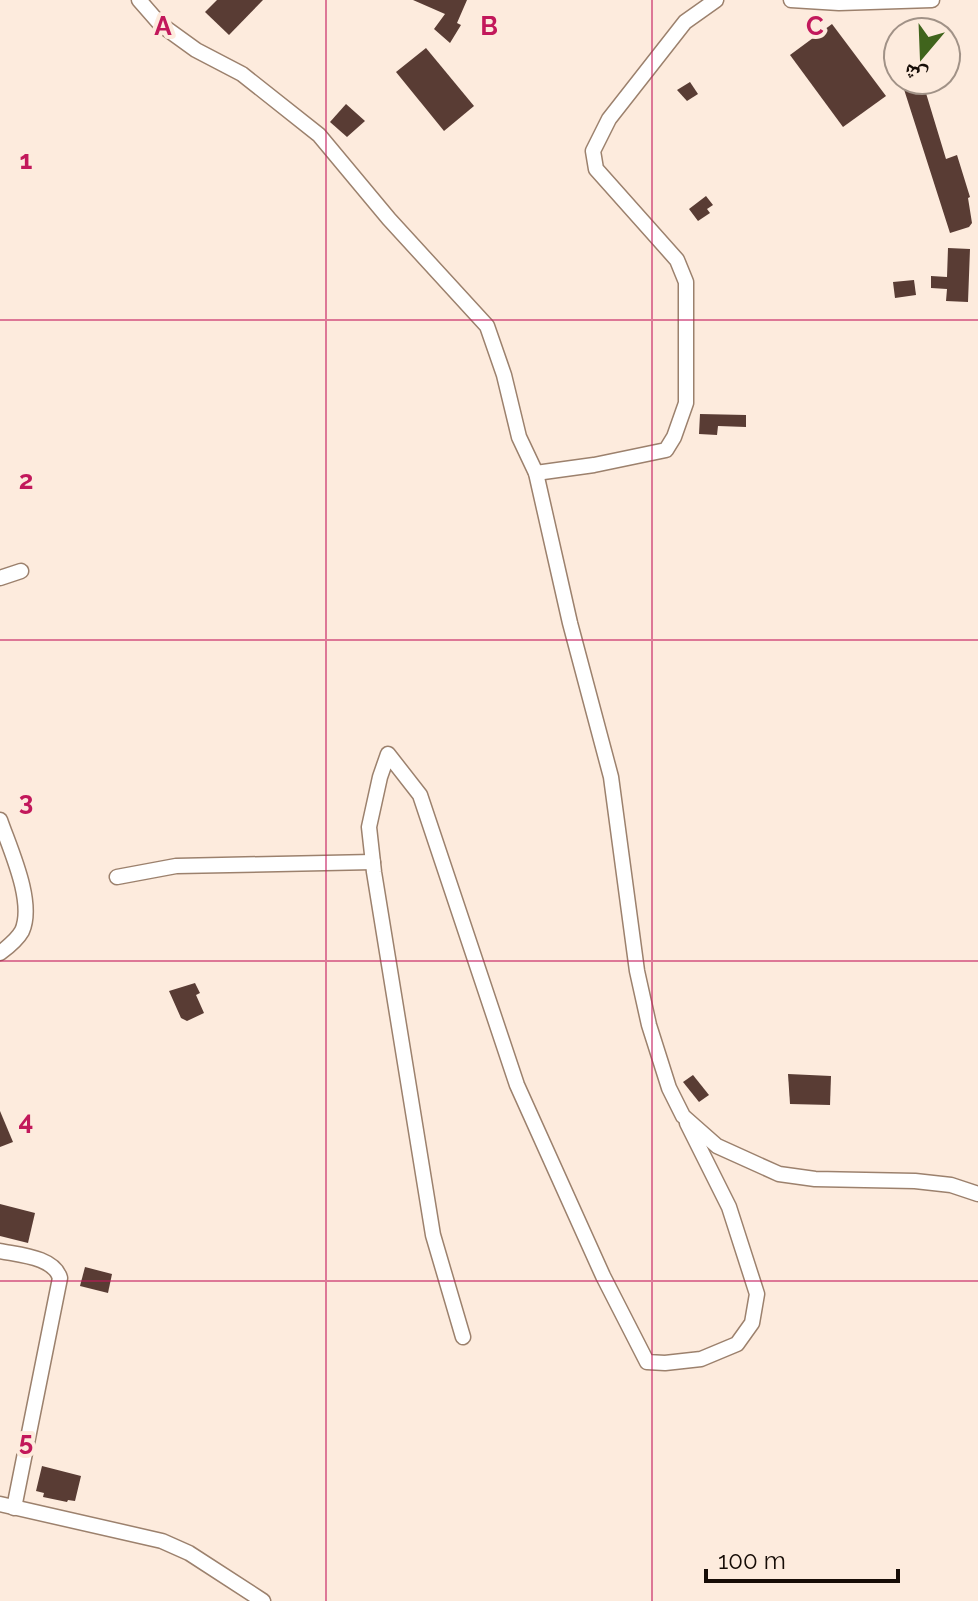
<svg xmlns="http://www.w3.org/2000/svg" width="978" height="1601" font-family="Raleway,'Noto Naskh Arabic',sans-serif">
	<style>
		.building { fill: #593c34 }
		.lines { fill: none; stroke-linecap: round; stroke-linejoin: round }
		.minor-casing { stroke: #9c816d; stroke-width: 17 }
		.minor { stroke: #fff; stroke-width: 14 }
		.grid { fill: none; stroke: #c2185b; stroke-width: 2; stroke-opacity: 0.55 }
		.grid-label { font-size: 26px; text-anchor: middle; font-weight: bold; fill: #c2185b; stroke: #fdebdd; stroke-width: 8; stroke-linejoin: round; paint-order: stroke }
	</style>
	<rect width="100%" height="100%" fill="#fdebdd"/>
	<!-- building -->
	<g class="building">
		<polygon points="217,0 263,0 229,35 205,12"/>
		<polygon points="413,0 467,0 457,23 461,25 450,43 434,29 445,14"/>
		<polygon points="832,24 886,96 843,127 790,55"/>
		<polygon points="426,48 474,106 444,131 396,72"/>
		<polygon points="901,80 922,80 946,159 957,155 970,197 968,198 972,223 969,227 950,233"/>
		<polygon points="690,82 698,94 687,101 677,90"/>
		<polygon points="346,104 365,121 347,137 330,122"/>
		<polygon points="706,196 713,205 707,209 710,213 698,221 689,209"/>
		<polygon points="948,248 970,249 968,302 946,301 947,289 931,288 931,276 947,277"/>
		<polygon points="914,280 916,295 895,298 893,282"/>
		<polygon points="700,414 746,415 746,427 718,426 717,435 699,434"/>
		<polygon points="195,983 200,993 196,995 204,1013 187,1021 181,1018 169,991"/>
		<polygon points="788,1074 831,1076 830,1105 790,1104"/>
		<polygon points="693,1075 709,1095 699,1102 683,1082"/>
		<polygon points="0,1111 13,1142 0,1147"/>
		<polygon points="0,1204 35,1213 28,1243 0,1236"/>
		<polygon points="85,1267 112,1274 108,1293 80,1286"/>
		<polygon points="42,1466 81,1476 75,1501 68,1500 67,1502 43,1497 44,1493 36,1491"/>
	</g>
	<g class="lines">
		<defs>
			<g id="minor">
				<polyline points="139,0 160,24 196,50 242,74 319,135 389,219 487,326 504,375 519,437 536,473 570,623 611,777 637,971 649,1025 669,1088 683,1116 717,1146 779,1174 815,1179 915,1181 951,1185 978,1194"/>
				<polyline points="791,0 839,3 932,0"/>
				<polyline points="536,473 594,465 666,450 674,437 686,403 686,282 677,260 596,169 593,151 609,119 685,22 716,0"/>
				<polyline points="0,578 21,571"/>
				<path d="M0 820C10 849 35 902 22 931 17 940 8 947 0 953"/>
				<polyline points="117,877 176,866 373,862"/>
				<path d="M0 1251C19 1255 54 1257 60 1278L14 1508"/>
				<polyline points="463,1337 433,1235 374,872 369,827 380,777 388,754 420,795 517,1085 603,1276 647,1362 665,1363 701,1359 737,1344 752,1323 757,1294 729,1207 687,1123"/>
				<polyline points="0,1504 162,1541 189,1553 263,1601"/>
			</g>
		</defs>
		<!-- minor casing -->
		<use href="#minor" class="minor-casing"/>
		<!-- minor -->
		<use href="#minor" class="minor"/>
	</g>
	<!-- grid -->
	<path class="grid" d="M326 0V1601M652 0V1601M0 320H978M0 640H978M0 961H978M0 1281H978"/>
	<g class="grid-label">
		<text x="163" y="35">A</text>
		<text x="489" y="35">B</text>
		<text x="815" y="35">C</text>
		<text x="26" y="169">1</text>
		<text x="26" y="489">2</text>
		<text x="26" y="810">3</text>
		<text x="26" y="1130">4</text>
		<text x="26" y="1450">5</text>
	</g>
	<!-- north arrow -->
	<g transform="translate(922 56) rotate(199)"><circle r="38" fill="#fdebdd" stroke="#a19287" stroke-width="2"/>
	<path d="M0-6L14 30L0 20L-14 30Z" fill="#40641c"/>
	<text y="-12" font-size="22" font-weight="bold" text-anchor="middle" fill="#160c06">ش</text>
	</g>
	<!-- scale -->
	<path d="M706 1569v12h192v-12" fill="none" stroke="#160c06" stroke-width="4"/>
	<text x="718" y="1569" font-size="24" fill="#160c06" stroke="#fdebdd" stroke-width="6" paint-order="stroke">100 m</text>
</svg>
